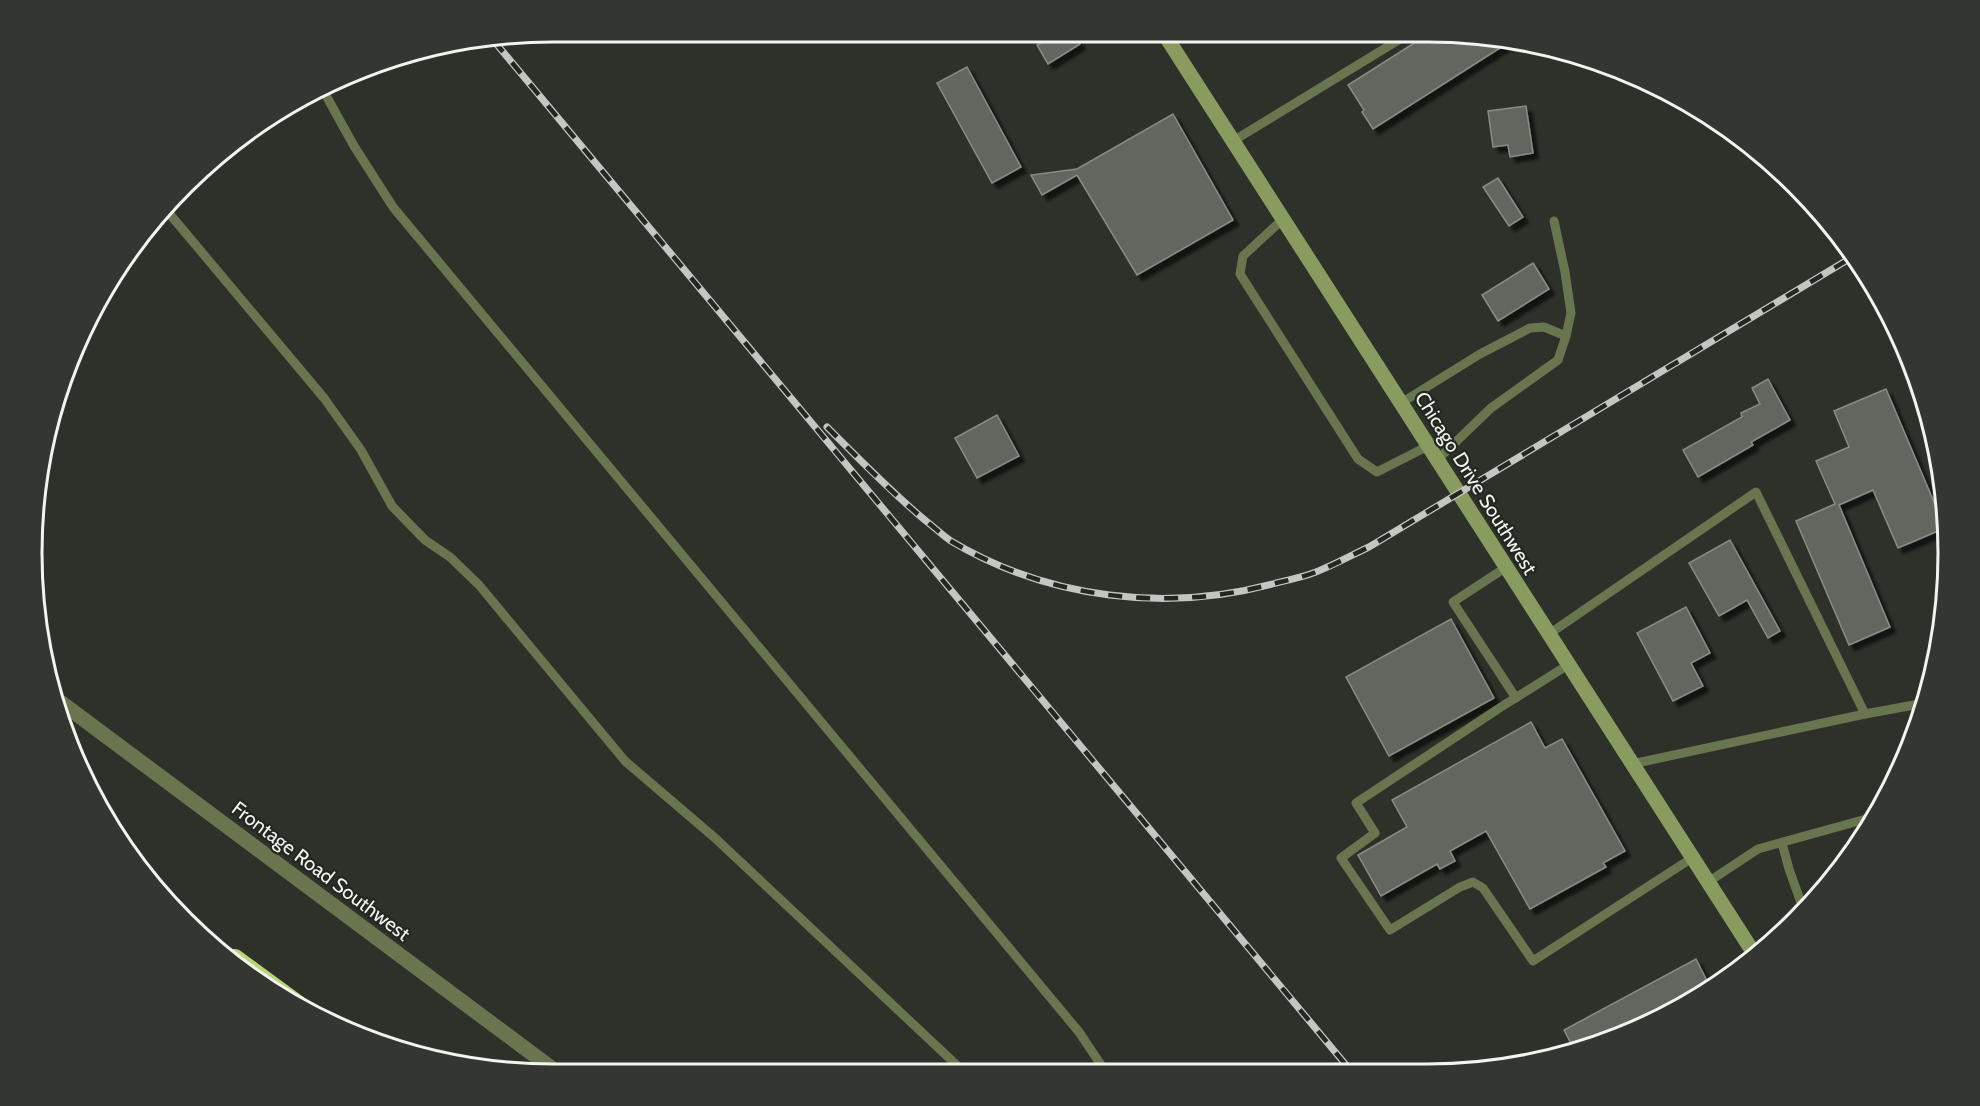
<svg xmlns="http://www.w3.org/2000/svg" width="1980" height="1106" font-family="Cabin,sans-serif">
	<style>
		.building { fill: #63665e; stroke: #898c84; stroke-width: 1.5; filter: url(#shadow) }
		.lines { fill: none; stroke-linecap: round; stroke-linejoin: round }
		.service { stroke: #69754f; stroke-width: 9 }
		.minor { stroke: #69754f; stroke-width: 15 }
		.secondary { stroke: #899c5f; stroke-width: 15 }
		.motorway { stroke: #b8d674; stroke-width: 18 }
		.rail-casing { stroke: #c4c6c1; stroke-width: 7 }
		.rail { stroke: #242720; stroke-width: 4.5; stroke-dasharray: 14; stroke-linecap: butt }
		.labels { text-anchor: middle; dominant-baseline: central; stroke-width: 4.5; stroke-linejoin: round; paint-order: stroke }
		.street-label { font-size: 20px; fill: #f2f4ef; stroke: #242720 }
		.rim { fill: none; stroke: #f2f4ef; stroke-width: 3 }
	</style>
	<defs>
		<filter id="shadow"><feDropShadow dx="5.5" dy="5.5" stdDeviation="1.5" flood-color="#0009"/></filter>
	</defs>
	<rect width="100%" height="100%" fill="#2e312a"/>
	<!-- building -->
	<g class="building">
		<polygon points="1058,32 1072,32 1080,44 1048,64 1037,45"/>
		<polygon points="1430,33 1461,33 1511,41 1373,129 1362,112 1364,110 1348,85"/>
		<polygon points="967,67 1021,167 992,183 937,83"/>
		<polygon points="1526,106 1533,153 1510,157 1508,145 1493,147 1488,111"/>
		<polygon points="1173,114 1233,220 1137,275 1077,175 1042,195 1031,175 1077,169"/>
		<polygon points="1498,178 1523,217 1509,226 1483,187"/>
		<polygon points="1533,263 1549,289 1498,321 1482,295"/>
		<polygon points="1768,379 1790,420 1751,442 1753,445 1698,477 1683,450 1742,417 1741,413 1760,404 1752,388"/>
		<polygon points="1886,389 1945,528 1898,548 1873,490 1839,505 1890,627 1849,645 1796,521 1835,504 1816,461 1849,447 1834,411"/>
		<polygon points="997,415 1019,456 977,478 955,438"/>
		<polygon points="1730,540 1780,631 1768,638 1747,600 1719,616 1689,563"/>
		<polygon points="1686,607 1710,653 1691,663 1703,686 1673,701 1637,633"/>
		<polygon points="1451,619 1494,698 1389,756 1346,677"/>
		<polygon points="1531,722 1545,748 1562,739 1625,851 1603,863 1606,867 1530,909 1486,831 1450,851 1455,861 1440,869 1437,864 1381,896 1358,855 1407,827 1392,800"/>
		<polygon points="1696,959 1711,989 1595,1047 1575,1051 1564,1030"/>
	</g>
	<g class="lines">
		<!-- service -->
		<g class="service">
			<polyline points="324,92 354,146 393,207 1079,1032 1105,1071"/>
			<polyline points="1233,141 1410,33"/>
			<polyline points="168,212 324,398 361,450 392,506 425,540 450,557 479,585 625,761 715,838 964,1072"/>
			<polyline points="1283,219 1243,256 1240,274 1358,459 1377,472 1428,446"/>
			<polyline points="1401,403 1480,354 1530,328 1544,327 1566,336"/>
			<polyline points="1437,460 1491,408 1558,360 1566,336 1571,313 1565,272 1554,221"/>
			<polyline points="1505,568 1453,602 1516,698"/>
			<polyline points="1549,634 1756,492 1865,714 1632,764"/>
			<polyline points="1568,665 1501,707 1356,803 1375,833 1341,858 1390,930 1460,887 1473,882 1483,888 1533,961 1692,858"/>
			<polyline points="1865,714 1925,703"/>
			<polyline points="1782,843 1789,869 1804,911"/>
			<polyline points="1708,882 1758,849 1877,816"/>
		</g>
		<!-- minor -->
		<polyline class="minor" points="59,701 558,1073"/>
		<!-- secondary -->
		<polyline class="secondary" points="1163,32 1755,955"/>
		<!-- motorway -->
		<polyline class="motorway" points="235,958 306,1010"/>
		<defs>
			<g id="rail">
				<polyline points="494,41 1351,1071"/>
				<path d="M827 427C859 459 891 492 926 521 934 527 942 535 951 541 1048 599 1168 613 1276 583 1289 580 1303 577 1316 572 1334 565 1352 555 1369 547L1854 256"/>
			</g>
		</defs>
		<!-- rail casing -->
		<use href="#rail" class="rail-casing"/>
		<!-- rail -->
		<use href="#rail" class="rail"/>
	</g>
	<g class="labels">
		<!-- street labels -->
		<g class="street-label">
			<text transform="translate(1476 483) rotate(58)">Chicago Drive Southwest</text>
			<text transform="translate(321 871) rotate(37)">Frontage Road Southwest</text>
		</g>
	</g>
	<!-- crop -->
	<path d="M0 0H1980V1106H0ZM553 42H1427A511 511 0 0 1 1938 553V553A511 511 0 0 1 1427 1064H553A511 511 0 0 1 42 553V553A511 511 0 0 1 553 42Z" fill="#343731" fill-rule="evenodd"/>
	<path class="rim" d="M553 42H1427A511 511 0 0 1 1938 553V553A511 511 0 0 1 1427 1064H553A511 511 0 0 1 42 553V553A511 511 0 0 1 553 42Z"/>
</svg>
